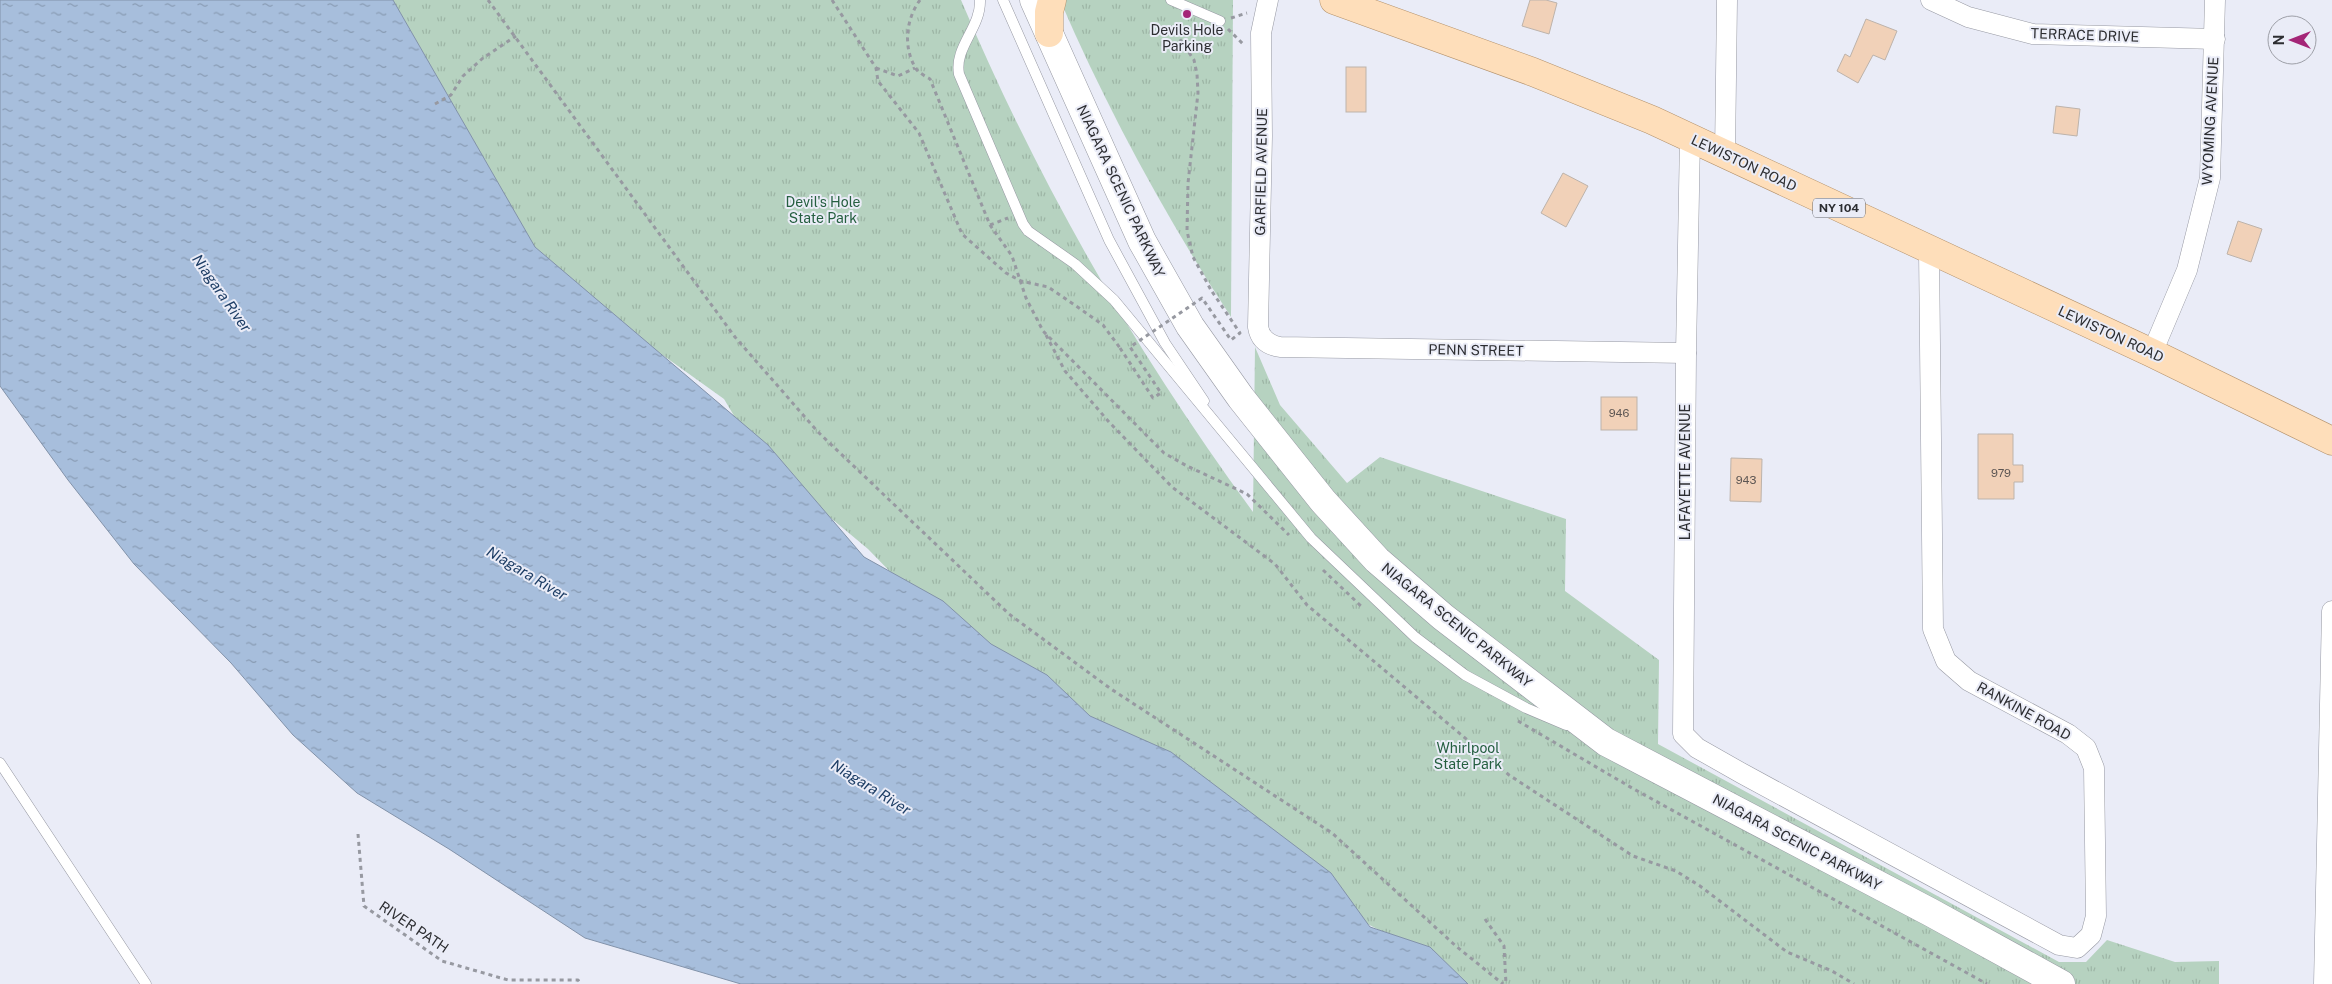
<svg xmlns="http://www.w3.org/2000/svg" width="2332" height="984" font-family="'Public Sans',sans-serif">
	<style>
		.park { fill: url(#park-tufts) }
		.water { fill: url(#water-ripples); stroke: #8292a9 }
		.building { fill: #f1d1b8; stroke: #bdb3ab }
		.lines { fill: none; stroke-linecap: round; stroke-linejoin: round }
		.lane-casing { stroke: #9799a3; stroke-width: 11 }
		.street-casing { stroke: #9799a3; stroke-width: 21 }
		.secondary-casing { stroke: #9799a3; stroke-width: 29 }
		.primary-casing { stroke: #b4926c; stroke-width: 29 }
		.path { stroke: #9799a1; stroke-width: 3; stroke-dasharray: 4 4; stroke-linecap: butt }
		.lane { stroke: #fff; stroke-width: 10 }
		.street { stroke: #fff; stroke-width: 20 }
		.secondary { stroke: #fff; stroke-width: 28 }
		.primary { stroke: #fedeba; stroke-width: 28 }
		.path-bridge { stroke: #9799a1; stroke-width: 3; stroke-dasharray: 4 4; stroke-linecap: butt }
		.poi-dot { fill: #a42577; stroke: #eaecf7; stroke-width: 2 }
		.labels { text-anchor: middle; dominant-baseline: central; stroke-width: 4; stroke-linejoin: round; paint-order: stroke }
		.number-label { font-size: 11px; fill: #5d5653 }
		.shield { fill: #eaecf7; stroke: #65666c; stroke-width: 1 }
		.shield-label { font-size: 12px; font-weight: bold; fill: #2c2d31 }
		.poi-label { font-size: 14px; fill: #2c2d31; stroke: #eaecf7 }
		.street-label { font-size: 14px; fill: #2c2d31; stroke: #eaecf7 }
		.park-label { font-size: 14px; fill: #255f40; stroke: #eaecf7 }
		.water-label { font-size: 15px; font-style: italic; fill: #1d3d65; stroke: #eaecf7 }
	</style>
	<defs>
		<pattern id="park-tufts" width="24" height="20" patternUnits="userSpaceOnUse" patternTransform="scale(1.25)"><rect width="24" height="20" fill="#b6d2c0"/><path d="M3 7l-1-3M5 7V3M7 7l1-3M15 17l-1-3M17 17v-4M19 17l1-3" fill="none" stroke="#9db5a5"/></pattern>
		<pattern id="water-ripples" width="26" height="14" patternUnits="userSpaceOnUse" patternTransform="scale(1.25)"><rect width="26" height="14" fill="#a7bedc"/><path d="M2 4q2-2 4 0t4 0M15 11q2-2 4 0t4 0" fill="none" stroke="#889bb3"/></pattern>
	</defs>
	<rect width="100%" height="100%" fill="#eaecf7"/>
	<!-- park -->
	<g class="park">
		<path d="M368 0H961C1039 184 1135 351 1253 512L1255 347 1280 405 1347 483 1380 457 1566 519 1565 591 1659 660 1658 744 2059 962H2086L2107 940 2175 962 2219 961V984H1447L1418 950 1348 914 906 588 868 549 820 509 751 444 724 399 548 273Z"/>
		<path d="M1060 0H1233L1231 317C1165 216 1108 111 1060 0Z"/>
	</g>
	<!-- water -->
	<polygon class="water" points="0,0 393,0 535,247 768,445 864,557 943,601 991,644 1047,675 1090,716 1171,752 1331,873 1370,927 1430,947 1468,984 741,984 585,938 449,849 357,793 293,735 231,663 134,564 68,480 0,386"/>
	<!-- building -->
	<g class="building">
		<polygon points="1530,0 1546,0 1557,3 1549,34 1522,26"/>
		<polygon points="1866,19 1897,31 1885,60 1873,55 1858,83 1837,71 1845,54 1850,57"/>
		<rect x="1346" y="67" width="20" height="45"/>
		<polygon points="2056,106 2080,109 2077,136 2053,133"/>
		<polygon points="1563,173 1588,186 1566,227 1541,213"/>
		<polygon points="2238,221 2262,229 2251,262 2227,254"/>
		<rect x="1601" y="397" width="36" height="33"/>
		<polygon points="1978,434 2013,434 2013,465 2023,465 2023,482 2014,482 2014,499 1978,499"/>
		<polygon points="1731,458 1762,459 1761,502 1730,501"/>
	</g>
	<g class="lines">
		<defs>
			<g id="lane">
				<path d="M980 0C981 28 954 47 959 74L1023 224 1028 231 1075 264 1114 300 1311 538 1415 637 1465 675 1526 708 1566 725"/>
				<polyline points="1003,0 1109,240 1165,343 1204,401"/>
				<polyline points="1171,0 1220,21"/>
				<polyline points="0,763 146,984"/>
			</g>
			<g id="street">
				<path d="M1268 0 1261 33 1262 136 1258 327C1260 339 1268 345 1280 347L1686 353"/>
				<polyline points="1931,0 1968,17 2033,34 2215,39"/>
				<polyline points="1690,138 1686,353 1683,734 1697,748 1743,774 2059,945 2077,948 2091,935 2096,916 2094,768 2086,748 2068,734 1969,681 1946,661 1933,629 1929,250"/>
				<polyline points="1725,154 1727,0"/>
				<polyline points="2152,353 2187,270 2210,178 2215,0"/>
				<polyline points="2324,984 2332,611"/>
			</g>
			<polyline id="secondary" points="1034,0 1142,241 1190,326 1241,398 1323,501 1377,560 1443,617 1606,742 1930,912 2061,984"/>
			<g id="primary">
				<polyline points="1334,0 1533,72 1652,120 2152,353 2332,441"/>
				<polyline points="1049,33 1049,12 1052,0"/>
			</g>
		</defs>
		<!-- lane casing -->
		<use href="#lane" class="lane-casing"/>
		<!-- street casing -->
		<use href="#street" class="street-casing"/>
		<!-- secondary casing -->
		<use href="#secondary" class="secondary-casing"/>
		<!-- primary casing -->
		<use href="#primary" class="primary-casing"/>
		<!-- path -->
		<g class="path">
			<polyline points="488,0 735,337 818,432 1009,614 1111,689 1332,833 1457,947 1503,984"/>
			<polyline points="832,0 876,68 878,81 919,133 962,234 1006,273 1021,281 1048,287 1079,308 1103,325 1120,348"/>
			<path d="M920 0C906 19 903 46 915 67 917 72 925 76 930 79L990 225 1012 256 1026 298 1043 331 1164 453 1187 466 1247 494 1289 535"/>
			<polyline points="1231,18 1247,13"/>
			<polyline points="1171,26 1194,60 1197,74 1198,93 1188,183 1187,231 1193,257 1211,290"/>
			<polyline points="1228,29 1243,44"/>
			<polyline points="876,68 898,76 915,68"/>
			<polyline points="435,104 451,95 463,76 483,58 516,36"/>
			<polyline points="990,225 1008,218"/>
			<polyline points="1046,335 1065,371 1109,422 1172,487 1275,564 1307,605 1509,775 1633,856 1676,871 1700,886 1787,952 1832,971 1854,984"/>
			<polyline points="1323,570 1362,607"/>
			<polyline points="1518,721 1632,788 1987,984"/>
			<polyline points="358,834 364,906 442,961 508,980 578,980 581,984"/>
			<polyline points="1485,919 1504,946 1506,984"/>
		</g>
		<!-- lane -->
		<use href="#lane" class="lane"/>
		<!-- street -->
		<use href="#street" class="street"/>
		<!-- secondary -->
		<use href="#secondary" class="secondary"/>
		<!-- primary -->
		<use href="#primary" class="primary"/>
		<!-- path-bridge -->
		<polyline class="path-bridge" points="1120,348 1153,398 1161,393 1130,347 1202,298 1231,340 1240,333 1211,290"/>
	</g>
	<!-- markers -->
	<circle class="poi-dot" cx="1187" cy="14" r="5"/>
	<g class="labels">
		<!-- number labels -->
		<g class="number-label">
			<text x="1619" y="413">946</text>
			<text x="2001" y="473">979</text>
			<text x="1746" y="480">943</text>
		</g>
		<!-- shield labels -->
		<rect class="shield" x="1813" y="198.5" width="52" height="19" rx="4"/>
		<g class="shield-label">
			<text x="1839" y="208">NY 104</text>
		</g>
		<!-- poi labels -->
		<g class="poi-label">
			<text x="1187" y="30">Devils Hole<tspan x="1187" dy="16">Parking</tspan></text>
		</g>
		<!-- street labels -->
		<g class="street-label">
			<text transform="translate(2085 35) rotate(2)">TERRACE DRIVE</text>
			<text transform="translate(2210 121) rotate(-87)">WYOMING AVENUE</text>
			<text transform="translate(1744 163) rotate(25)">LEWISTON ROAD</text>
			<text transform="translate(1261 172) rotate(-89)">GARFIELD AVENUE</text>
			<text transform="translate(1121 191) rotate(65)">NIAGARA SCENIC PARKWAY</text>
			<text transform="translate(2111 334) rotate(25)">LEWISTON ROAD</text>
			<text transform="translate(1476 350) rotate(1)">PENN STREET</text>
			<text transform="translate(1685 472) rotate(-90)">LAFAYETTE AVENUE</text>
			<text transform="translate(1457 625) rotate(39)">NIAGARA SCENIC PARKWAY</text>
			<text transform="translate(2024 711) rotate(29)">RANKINE ROAD</text>
			<text transform="translate(1797 842) rotate(28)">NIAGARA SCENIC PARKWAY</text>
			<text transform="translate(414 927) rotate(34)">RIVER PATH</text>
		</g>
		<!-- park labels -->
		<g class="park-label">
			<text x="823" y="202">Devil's Hole<tspan x="823" dy="16">State Park</tspan></text>
			<text x="1468" y="748">Whirlpool<tspan x="1468" dy="16">State Park</tspan></text>
		</g>
		<!-- water labels -->
		<g class="water-label">
			<text transform="translate(222 293) rotate(55)">Niagara River</text>
			<text transform="translate(527 573) rotate(31)">Niagara River</text>
			<text transform="translate(871 787) rotate(32)">Niagara River</text>
		</g>
	</g>
	<!-- north arrow -->
	<g transform="translate(2292 40) rotate(270)"><circle r="24" fill="#eaecf7" stroke="#9ea0a8"/>
	<path d="M0-4L9 19L0 12L-9 19Z" fill="#a42577"/>
	<text y="-8" font-size="14" font-weight="bold" text-anchor="middle" fill="#2c2d31">N</text>
	</g>
</svg>
